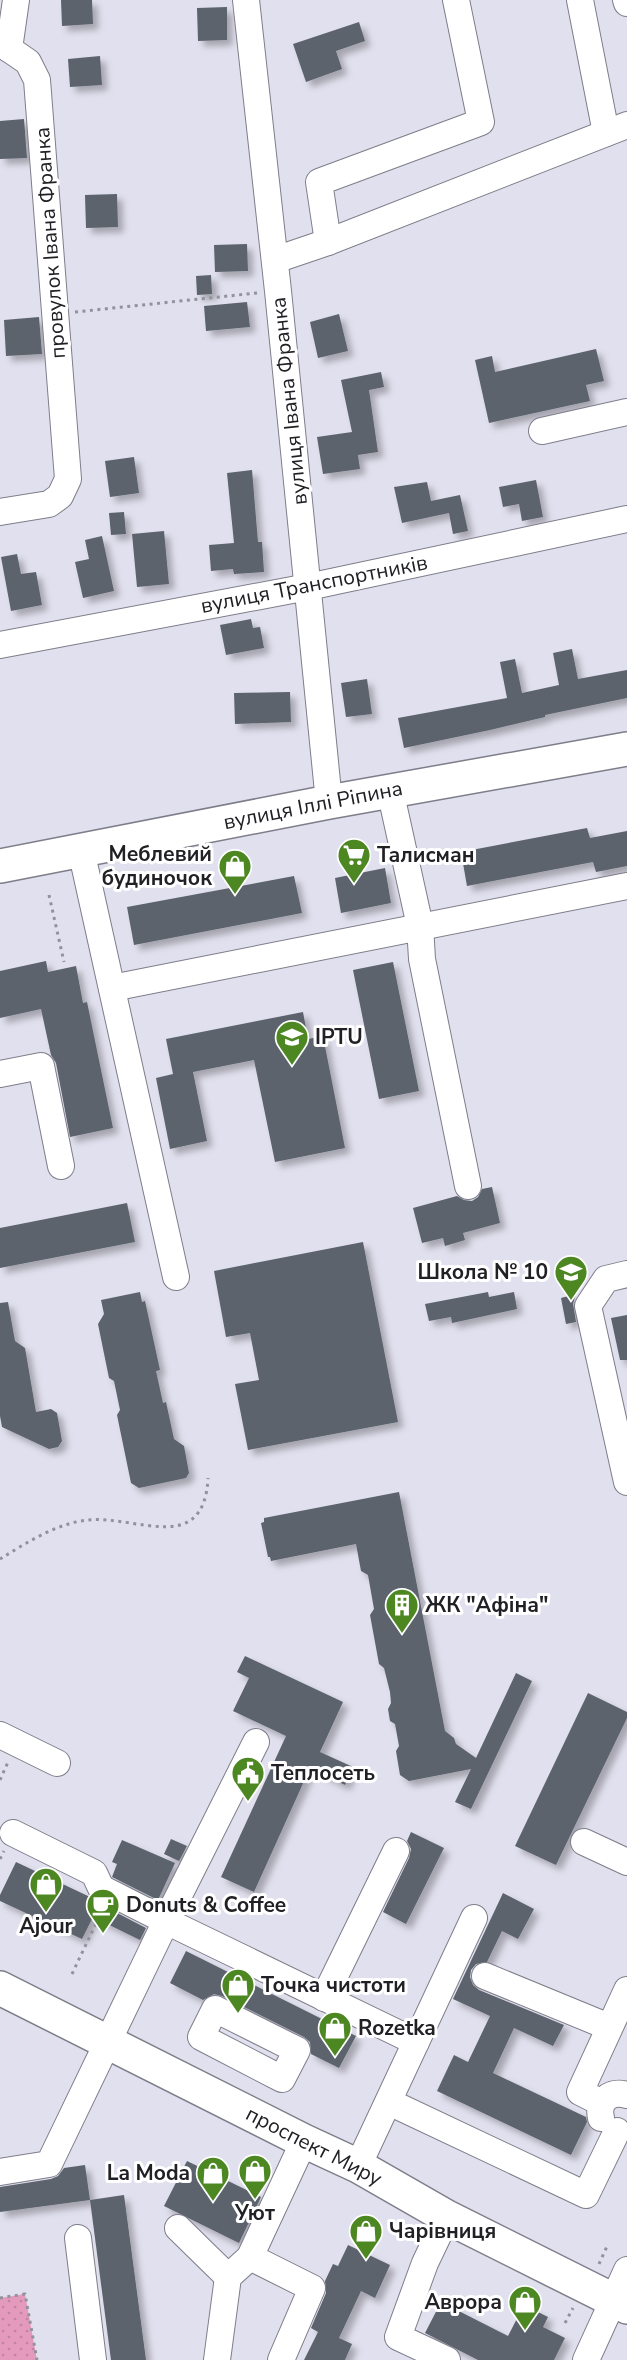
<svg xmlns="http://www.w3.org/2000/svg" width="627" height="2360" font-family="'Nunito Sans',sans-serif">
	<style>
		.park { fill: url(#park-dots) }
		.building { fill: #5b636d; filter: url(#shadow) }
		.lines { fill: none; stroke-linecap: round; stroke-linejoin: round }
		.minor-casing { stroke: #7e7d8a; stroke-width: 28 }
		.major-casing { stroke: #7e7d8a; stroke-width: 36 }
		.path { stroke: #92929c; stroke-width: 3; stroke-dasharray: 3 4.5; stroke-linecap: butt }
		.minor { stroke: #fff; stroke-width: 26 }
		.major { stroke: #fff; stroke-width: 33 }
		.labels { text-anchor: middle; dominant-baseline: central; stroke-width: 6; stroke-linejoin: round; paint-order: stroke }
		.street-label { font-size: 21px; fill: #202025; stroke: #fff }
		.poi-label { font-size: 21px; font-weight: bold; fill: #202025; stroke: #fff; text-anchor: start }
	</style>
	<defs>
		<pattern id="park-dots" width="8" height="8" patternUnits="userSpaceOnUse" patternTransform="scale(1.5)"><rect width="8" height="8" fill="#e49abd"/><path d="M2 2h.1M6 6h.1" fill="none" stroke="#c384a2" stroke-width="1.8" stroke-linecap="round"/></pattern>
		<filter id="shadow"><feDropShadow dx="5.5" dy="5.5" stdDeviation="3" flood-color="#0004"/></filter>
	</defs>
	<rect width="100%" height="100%" fill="#e1e0ee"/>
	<!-- park -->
	<polygon class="park" points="25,2294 37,2360 0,2360 0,2298"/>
	<!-- building -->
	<g class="building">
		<polygon points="61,0 92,0 93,24 62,26"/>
		<polygon points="227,7 227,40 198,41 197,8"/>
		<polygon points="359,22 365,41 336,51 342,69 306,82 293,44"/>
		<polygon points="100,56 102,85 70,87 68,59"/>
		<polygon points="24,119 27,158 0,159 0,121"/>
		<polygon points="117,194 118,227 86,228 85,195"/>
		<polygon points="247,244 248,271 215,272 214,245"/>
		<polygon points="211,275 212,294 197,295 196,276"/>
		<polygon points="247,302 250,327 206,331 204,306"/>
		<polygon points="339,314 348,351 318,358 310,322"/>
		<polygon points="39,317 42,354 6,356 4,320"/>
		<polygon points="596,349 604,381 586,385 590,401 489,423 475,360 492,356 495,372"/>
		<polygon points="381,372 384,387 369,390 378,452 358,455 360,469 323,474 317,437 352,432 341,380"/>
		<polygon points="134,457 139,493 110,497 105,461"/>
		<polygon points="252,470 258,542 262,542 264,572 234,574 233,569 211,571 209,545 234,543 227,473"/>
		<polygon points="536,480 543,517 522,521 519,504 503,507 499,487"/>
		<polygon points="427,482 431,501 460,495 468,531 453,534 449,513 402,523 394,487"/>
		<polygon points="124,512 126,534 111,535 109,513"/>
		<polygon points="164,531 169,584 137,587 132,534"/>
		<polygon points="102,536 114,591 83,598 75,562 89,559 85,540"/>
		<polygon points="17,554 21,574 36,572 42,605 11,611 1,557"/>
		<polygon points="251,619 253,628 260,627 264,648 226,655 220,625"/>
		<polygon points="572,649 578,679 627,670 627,698 545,715 545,717 490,730 404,748 398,718 507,698 500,662 515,659 522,693 559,685 553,653"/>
		<polygon points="367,679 372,714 346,717 341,683"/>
		<polygon points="290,692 291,722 235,724 234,693"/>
		<polygon points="587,828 590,838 627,831 627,866 596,872 593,862 467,886 461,852"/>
		<polygon points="385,868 391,903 341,913 335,878"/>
		<polygon points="294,876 302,913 134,945 127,907"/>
		<polygon points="46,961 48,972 76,966 83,1003 87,1002 113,1128 70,1137 56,1063 51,1055 41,1009 0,1018 0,971"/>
		<polygon points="393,962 419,1091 379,1099 353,970"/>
		<polygon points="303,1012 308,1039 323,1036 345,1148 275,1162 254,1060 193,1072 207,1141 170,1149 156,1078 173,1074 166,1039"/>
		<polygon points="492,1187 500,1223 463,1233 465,1240 445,1246 443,1238 422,1243 413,1208 457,1196 464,1200 472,1201 478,1197 482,1189"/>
		<polygon points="127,1203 135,1242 0,1268 0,1228"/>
		<polygon points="363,1242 398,1422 248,1450 235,1384 259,1380 250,1333 226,1337 214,1271"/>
		<polygon points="140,1292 142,1302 145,1301 160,1370 156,1371 163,1403 166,1402 174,1439 184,1446 189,1473 186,1478 139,1488 131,1483 117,1415 120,1410 114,1381 109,1378 98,1324 104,1314 101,1300"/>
		<polygon points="488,1292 489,1297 514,1292 517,1309 452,1323 451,1317 429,1321 425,1304"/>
		<polygon points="576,1294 573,1304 576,1322 566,1324 561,1298"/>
		<polygon points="8,1302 15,1341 25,1348 36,1412 51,1409 57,1413 62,1441 58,1447 49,1449 2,1427 0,1416 0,1303"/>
		<polygon points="627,1315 627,1360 620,1360 611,1318"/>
		<polygon points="399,1492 445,1731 454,1738 456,1744 476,1758 516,1673 532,1681 471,1809 455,1802 471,1769 409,1781 400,1775 396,1751 399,1746 395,1724 390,1721 388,1709 391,1703 390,1692 384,1668 379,1664 370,1615 374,1609 368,1575 361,1571 356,1544 271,1561 270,1557 268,1557 261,1523 264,1522 264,1518"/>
		<polygon points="245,1656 343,1702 320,1752 353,1767 345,1785 310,1768 254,1892 221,1877 286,1736 233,1711 249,1678 237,1672"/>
		<polygon points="588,1693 627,1712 627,1718 556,1865 515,1846"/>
		<polygon points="411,1832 444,1848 406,1924 383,1912 409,1858 411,1849 407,1841"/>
		<polygon points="171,1839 187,1846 179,1861 164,1854"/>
		<polygon points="122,1840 175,1863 158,1900 112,1877 117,1864 112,1862"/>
		<polygon points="16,1862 90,1897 94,1901 146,1928 140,1940 93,1917 82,1939 0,1901 0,1895"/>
		<polygon points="503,1893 534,1909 518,1939 502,1931 487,1962 476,1964 471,1970 470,1977 473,1985 479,1990 564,2025 553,2046 514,2028 493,2073 586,2117 587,2122 571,2155 437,2091 454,2055 468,2062 490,2016 453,1999"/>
		<polygon points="186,1951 356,2036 339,2068 311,2054 310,2042 304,2037 222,1996 214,1994 203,2000 170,1983"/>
		<polygon points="187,2161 261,2197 239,2243 164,2206"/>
		<polygon points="85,2165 90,2200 0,2212 0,2187 51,2179 58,2176 64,2168"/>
		<polygon points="124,2195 146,2360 111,2360 98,2261 90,2200"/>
		<polygon points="348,2245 390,2265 375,2298 361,2291 339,2338 352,2344 345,2360 304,2360 318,2332 311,2328 326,2293 325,2281 333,2264 338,2266"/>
		<polygon points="441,2302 508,2336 524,2305 548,2317 543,2327 565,2338 554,2360 478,2360 425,2333"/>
	</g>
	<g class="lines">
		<defs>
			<g id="minor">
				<polyline points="246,0 278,291 329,802"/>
				<polyline points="580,0 606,133"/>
				<polyline points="626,0 627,3"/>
				<polyline points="9,49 16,0"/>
				<polyline points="328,242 319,182 481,122 456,0"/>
				<polyline points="275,260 328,242 627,125"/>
				<polyline points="542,431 627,412"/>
				<polyline points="0,512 49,504 60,496 68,479 37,80 28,62 9,49"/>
				<polyline points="0,645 308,587 627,519"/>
				<polyline points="390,790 420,926 422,959 468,1186"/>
				<polyline points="81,850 176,1277"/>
				<polyline points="112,988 627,886"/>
				<polyline points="0,1074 41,1066 61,1166"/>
				<polyline points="627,1274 606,1279 588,1306 627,1482"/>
				<polyline points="0,1735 57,1763"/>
				<polyline points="13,1833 94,1873 101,1888 166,1921 256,1742"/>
				<polyline points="584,1842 627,1862"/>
				<polyline points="485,1976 609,2027"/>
				<polyline points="324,1998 396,1851"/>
				<polygon points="215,2009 297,2050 282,2079 201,2037"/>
				<polyline points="389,2102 586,2195 617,2131"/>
				<polyline points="602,2103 580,2092 627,1990"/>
				<path d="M601 2118C597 2101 610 2090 627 2095"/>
				<polyline points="358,2166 474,1918"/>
				<polyline points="0,2172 49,2164 166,1921 416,2042"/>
				<polyline points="178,2228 228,2277"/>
				<polyline points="78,2238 93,2360"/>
				<polyline points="250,2257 312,2288 281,2360"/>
				<polyline points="217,2360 228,2277 250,2257 304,2141"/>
				<polyline points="447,2360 398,2337 425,2263 447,2217"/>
				<polyline points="586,2360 627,2270"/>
			</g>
			<g id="major">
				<polyline points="0,866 329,802 627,749"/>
				<polyline points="0,1988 304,2141 358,2166 447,2217 627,2307"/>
			</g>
		</defs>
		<!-- minor casing -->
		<use href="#minor" class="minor-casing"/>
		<!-- major casing -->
		<use href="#major" class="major-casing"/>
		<!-- path -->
		<g class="path">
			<polyline points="75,312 257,293"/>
			<polyline points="49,895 64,962"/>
			<path d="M0 1559C26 1543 57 1523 88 1520 136 1515 204 1557 208 1478"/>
			<polyline points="0,1780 8,1762"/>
			<polyline points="0,1859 4,1851"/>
			<polyline points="72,1974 101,1913"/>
			<polyline points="599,2264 608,2244"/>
			<polyline points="0,2298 25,2294 37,2360"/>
			<polyline points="565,2323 573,2308"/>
		</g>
		<!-- minor -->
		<use href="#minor" class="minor"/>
		<!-- major -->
		<use href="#major" class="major"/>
	</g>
	<!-- icons -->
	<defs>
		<symbol id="supermarket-pin" viewBox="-11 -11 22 30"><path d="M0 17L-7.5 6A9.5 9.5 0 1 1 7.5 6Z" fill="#4d8722" stroke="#fff"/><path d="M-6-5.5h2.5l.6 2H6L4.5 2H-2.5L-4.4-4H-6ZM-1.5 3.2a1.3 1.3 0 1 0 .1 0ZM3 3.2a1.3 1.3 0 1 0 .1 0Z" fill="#fff"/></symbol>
		<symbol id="shop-pin" viewBox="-11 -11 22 30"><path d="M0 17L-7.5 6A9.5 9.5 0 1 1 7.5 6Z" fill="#4d8722" stroke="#fff"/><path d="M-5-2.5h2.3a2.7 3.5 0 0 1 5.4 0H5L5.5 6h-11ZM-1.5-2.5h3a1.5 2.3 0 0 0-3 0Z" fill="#fff"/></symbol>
		<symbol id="university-pin" viewBox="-11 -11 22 30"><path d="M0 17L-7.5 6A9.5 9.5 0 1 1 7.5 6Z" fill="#4d8722" stroke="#fff"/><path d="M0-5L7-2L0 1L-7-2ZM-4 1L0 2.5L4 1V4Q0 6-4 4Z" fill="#fff"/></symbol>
		<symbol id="school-pin" viewBox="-11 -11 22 30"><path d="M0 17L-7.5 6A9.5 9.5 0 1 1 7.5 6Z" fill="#4d8722" stroke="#fff"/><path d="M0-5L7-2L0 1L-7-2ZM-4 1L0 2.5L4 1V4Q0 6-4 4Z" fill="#fff"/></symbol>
		<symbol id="building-pin" viewBox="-11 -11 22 30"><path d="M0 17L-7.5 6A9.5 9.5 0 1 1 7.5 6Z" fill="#4d8722" stroke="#fff"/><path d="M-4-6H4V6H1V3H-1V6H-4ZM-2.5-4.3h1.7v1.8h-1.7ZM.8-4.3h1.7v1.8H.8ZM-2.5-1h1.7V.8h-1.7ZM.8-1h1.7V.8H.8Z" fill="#fff"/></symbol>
		<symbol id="civic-pin" viewBox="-11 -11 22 30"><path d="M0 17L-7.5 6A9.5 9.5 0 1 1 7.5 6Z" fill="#4d8722" stroke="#fff"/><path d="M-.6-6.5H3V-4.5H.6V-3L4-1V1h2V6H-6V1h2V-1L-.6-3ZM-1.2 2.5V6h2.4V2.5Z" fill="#fff"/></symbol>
		<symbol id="cafe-pin" viewBox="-11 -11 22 30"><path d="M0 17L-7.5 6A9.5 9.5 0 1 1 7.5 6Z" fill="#4d8722" stroke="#fff"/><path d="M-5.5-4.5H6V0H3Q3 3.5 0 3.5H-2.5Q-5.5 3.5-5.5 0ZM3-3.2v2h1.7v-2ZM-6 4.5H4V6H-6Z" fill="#fff"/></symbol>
	</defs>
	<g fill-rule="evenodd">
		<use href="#supermarket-pin" x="335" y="836" width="38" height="52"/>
		<use href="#shop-pin" x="216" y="847" width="38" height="52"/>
		<use href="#university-pin" x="273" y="1018" width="38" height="52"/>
		<use href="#school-pin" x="552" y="1253" width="38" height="52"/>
		<use href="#building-pin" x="383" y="1586" width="38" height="52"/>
		<use href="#civic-pin" x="229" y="1754" width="38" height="52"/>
		<use href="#shop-pin" x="27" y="1865" width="38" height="52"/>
		<use href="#cafe-pin" x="84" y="1886" width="38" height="52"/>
		<use href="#shop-pin" x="219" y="1966" width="38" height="52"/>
		<use href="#shop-pin" x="316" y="2009" width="38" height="52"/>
		<use href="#shop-pin" x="236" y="2152" width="38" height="52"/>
		<use href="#shop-pin" x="194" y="2154" width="38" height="52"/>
		<use href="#shop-pin" x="347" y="2212" width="38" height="52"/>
		<use href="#shop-pin" x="506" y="2283" width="38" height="52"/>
	</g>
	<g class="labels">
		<!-- street labels -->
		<g class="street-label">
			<text transform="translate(50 243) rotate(-94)">провулок Івана Франка</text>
			<text transform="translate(289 401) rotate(-96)">вулиця Івана Франка</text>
			<text transform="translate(314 584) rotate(-11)">вулиця Транспортників</text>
			<text transform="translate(313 805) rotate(-11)">вулиця Іллі Ріпина</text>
			<text transform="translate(314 2146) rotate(27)">проспект Миру</text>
		</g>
		<!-- poi labels -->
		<g class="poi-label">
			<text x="212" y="854" text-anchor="end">Меблевий<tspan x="212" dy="24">будиночок</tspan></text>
			<text x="377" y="855">Талисман</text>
			<text x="315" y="1037">IPTU</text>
			<text x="548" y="1272" text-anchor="end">Школа № 10</text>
			<text x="425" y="1605">ЖК "Афіна"</text>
			<text x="271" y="1773">Теплосеть</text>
			<text x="126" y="1905">Donuts &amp; Coffee</text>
			<text x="46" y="1926" text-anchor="middle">Ajour</text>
			<text x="261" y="1985">Точка чистоти</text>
			<text x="358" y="2028">Rozetka</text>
			<text x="190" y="2173" text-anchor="end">La Moda</text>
			<text x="255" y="2213" text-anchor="middle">Уют</text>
			<text x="389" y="2231">Чарівниця</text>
			<text x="502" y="2302" text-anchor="end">Аврора</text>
		</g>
	</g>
</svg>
